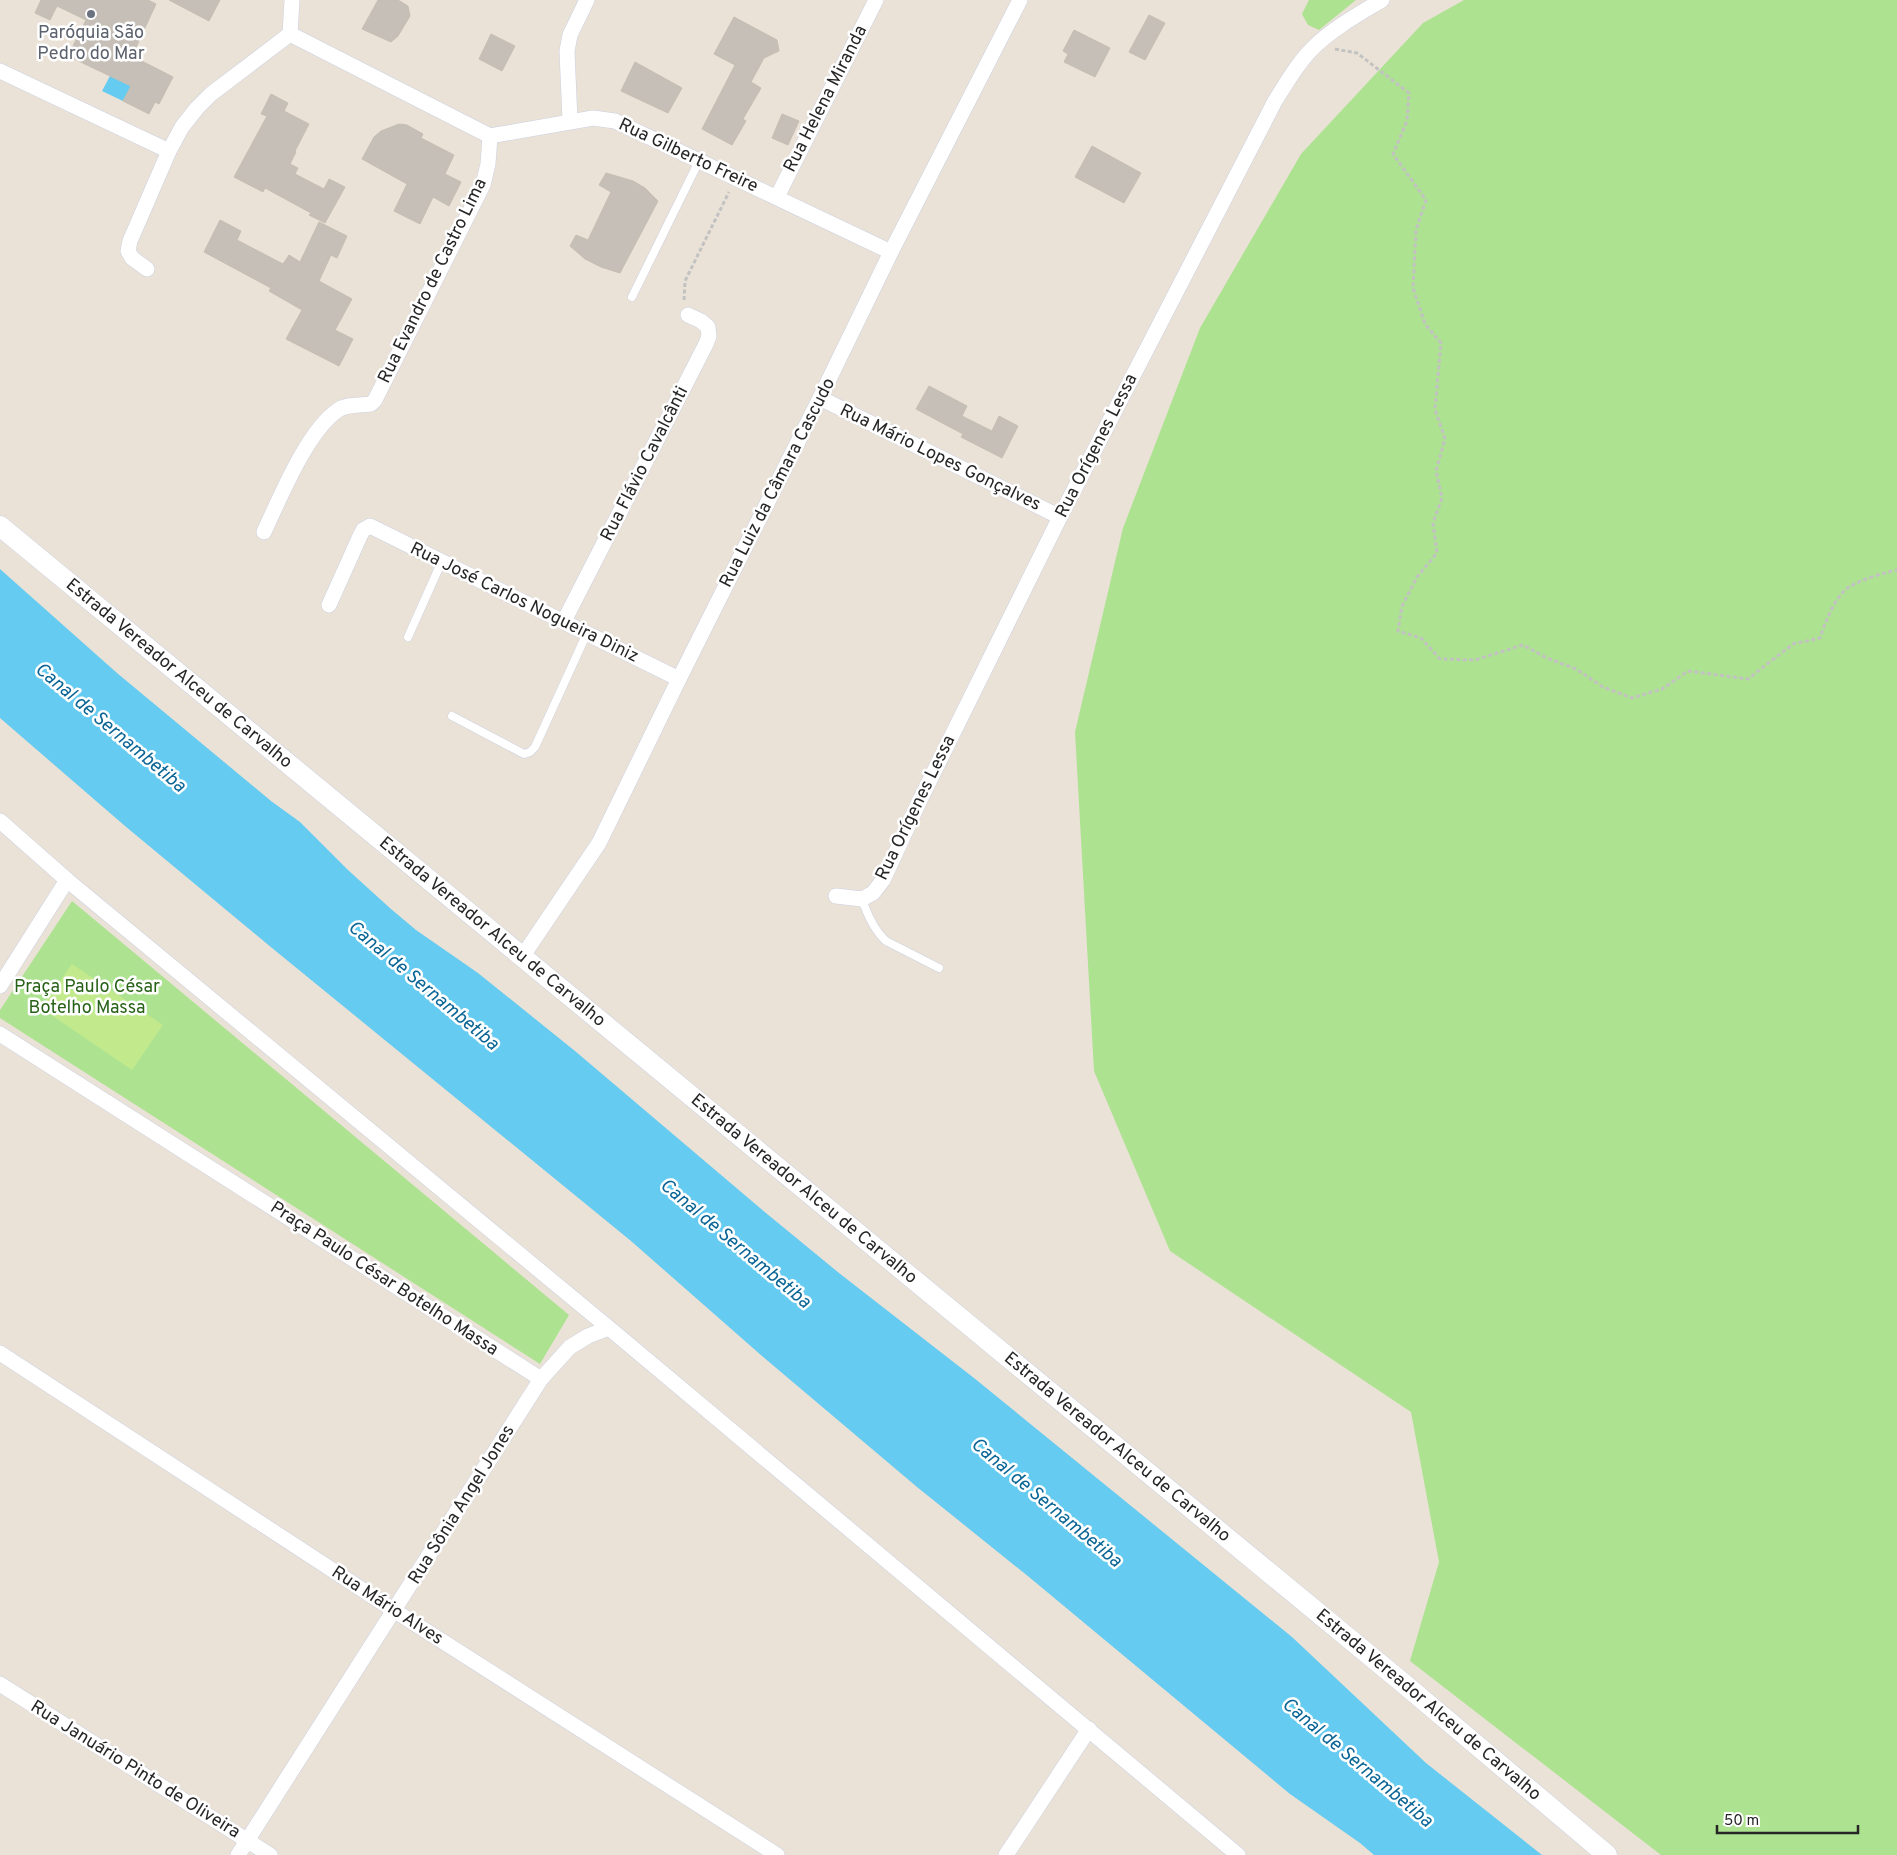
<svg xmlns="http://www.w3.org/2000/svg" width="1897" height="1855" font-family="Overpass,sans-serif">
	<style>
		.green { fill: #ade291 }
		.pitch { fill: #c2ea8d }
		.water { fill: #66cbf0 }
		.building { fill: #c5bfb7; stroke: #c5beb1 }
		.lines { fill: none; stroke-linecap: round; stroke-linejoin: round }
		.service-casing { stroke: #ccd0e0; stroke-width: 9 }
		.minor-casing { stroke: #ccd0e0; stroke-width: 16 }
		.tertiary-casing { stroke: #ccd0e0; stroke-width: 21 }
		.path { stroke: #c2c2c2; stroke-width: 3; stroke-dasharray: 4 2.5; stroke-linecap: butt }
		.service { stroke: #fff; stroke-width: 8 }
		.minor { stroke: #fff; stroke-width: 15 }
		.tertiary { stroke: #fff; stroke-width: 20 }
		.worship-dot { fill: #6b7280; stroke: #fff; stroke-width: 2 }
		.labels { text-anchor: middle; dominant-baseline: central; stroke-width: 5; stroke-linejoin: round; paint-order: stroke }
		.worship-label { font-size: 18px; fill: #5b616d; stroke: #fff }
		.street-label { font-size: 18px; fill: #262626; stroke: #fff }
		.park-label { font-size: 18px; fill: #276217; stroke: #fff }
		.water-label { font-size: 19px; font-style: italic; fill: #0b6696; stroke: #fff }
	</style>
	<rect width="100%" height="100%" fill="#eae2d7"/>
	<!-- green -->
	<g class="green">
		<polygon points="1309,0 1356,0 1319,30 1308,25 1302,14"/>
		<polygon points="1464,0 1897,0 1897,1855 1661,1855 1410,1661 1439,1562 1411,1412 1170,1251 1094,1071 1075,732 1123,528 1200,328 1301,154 1423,23"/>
		<polygon points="72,901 569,1315 540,1364 0,1018 0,1010"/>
	</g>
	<!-- pitch -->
	<polygon class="pitch" points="72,964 163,1025 132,1070 41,1008"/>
	<!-- water -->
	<g class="water">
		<polygon points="110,76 131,86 123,101 102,91"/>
		<polygon points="0,569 117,673 271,801 300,822 348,870 391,909 416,930 478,973 575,1051 760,1208 839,1273 974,1378 1292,1637 1426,1763 1542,1855 1374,1855 1360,1843 1290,1794 1029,1577 917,1487 762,1356 631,1241 272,948 125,826 0,718"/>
	</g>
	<!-- building -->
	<g class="building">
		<polygon points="41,0 148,0 156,4 132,56 173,77 159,104 155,102 149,114 123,101 131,86 68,56 86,20 57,6 50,20 35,13"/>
		<polygon points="169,0 220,0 209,21"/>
		<polygon points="378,0 398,0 408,6 410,16 398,36 391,42 362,29"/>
		<polygon points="1149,15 1165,23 1145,60 1129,52"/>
		<polygon points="734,17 777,40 779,51 764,58 751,82 761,88 743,119 746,121 732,145 702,129 735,65 714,54"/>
		<polygon points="1074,30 1110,48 1095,77 1064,62 1068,54 1063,51"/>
		<polygon points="491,34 515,46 502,71 479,59"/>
		<polygon points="635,62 682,88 668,113 621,91"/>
		<polygon points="271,94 288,103 284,111 309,124 295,151 296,152 290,164 298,168 295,174 324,189 329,179 345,187 325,223 309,215 311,213 265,188 263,192 234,177 267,116 261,114"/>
		<polygon points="782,114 799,121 788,145 772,138"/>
		<polygon points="399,124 407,125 423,134 421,138 454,155 445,174 461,182 449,206 433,197 420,224 394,211 407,184 362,159 374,137 381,131"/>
		<polygon points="1092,146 1141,173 1124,203 1075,177"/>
		<polygon points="606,173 633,181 645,188 658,201 620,273 601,267 585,259 570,246 576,235 588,240 611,192 599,185"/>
		<polygon points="220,220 241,231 237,240 283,264 289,255 300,262 319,222 347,236 337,258 331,255 319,281 352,299 335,330 353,339 339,366 286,339 302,310 269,291 271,288 204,252"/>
		<polygon points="929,386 967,406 962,416 992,431 999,416 1018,426 1002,458 961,437 963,434 916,409"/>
	</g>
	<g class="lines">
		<defs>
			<g id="service">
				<polyline points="632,297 699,161"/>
				<polyline points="408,637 442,561"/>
				<polyline points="452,716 524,754 530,752 535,747 587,633"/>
				<path d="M862 899C867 914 874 930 886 941L939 968"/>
			</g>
			<g id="minor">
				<polyline points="292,0 290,34 490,136 593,118 615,121 891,252"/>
				<polyline points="0,71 169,151"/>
				<polyline points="570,121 567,51 570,35 587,0"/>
				<polyline points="777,197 876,0"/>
				<polyline points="147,269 132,258 128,251 130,241 169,151 182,127 197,108 211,94 290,34"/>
				<polyline points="820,398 1060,517"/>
				<path d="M264 532C280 498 307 431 338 410 348 403 359 406 371 404L375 400 483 185 488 164 490 136"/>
				<polyline points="329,605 360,536 363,530 370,526 679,679"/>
				<polyline points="564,621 706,344 709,336 708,327 701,321 688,315"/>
				<polyline points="0,821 67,880 609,1328 1238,1855"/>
				<path d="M836 896 862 899 873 893 883 880 920 800 1060 517 1275 101C1287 82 1299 61 1315 46 1335 27 1359 14 1382 0"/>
				<polyline points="522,957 599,843 679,679 820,398 891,252 1020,0"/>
				<polyline points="0,986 67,880"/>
				<polyline points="0,1034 541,1379"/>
				<polyline points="0,1353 395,1611 777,1855"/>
				<polyline points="0,1684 270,1855"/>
				<polyline points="238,1855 541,1379 570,1347 588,1336 609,1328"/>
				<polyline points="1006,1855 1089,1729"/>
			</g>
			<g id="tertiary">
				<path id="s1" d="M0 526 1403 1683 1607 1855"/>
			</g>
		</defs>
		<!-- service casing -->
		<use href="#service" class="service-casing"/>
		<!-- minor casing -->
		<use href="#minor" class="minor-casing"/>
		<!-- tertiary casing -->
		<use href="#tertiary" class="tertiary-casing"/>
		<!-- path -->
		<g class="path">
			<path d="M1335 49 1357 53 1409 93 1407 121 1393 154 1426 200 1416 230 1413 288 1425 324 1441 343 1435 409 1445 439 1436 471 1442 498 1433 523 1437 553 1417 577 1402 606 1398 631 1421 638 1440 659 1475 660 1523 645 1547 658 1576 669 1603 687 1632 698 1662 689 1688 671 1748 679 1793 644 1820 638C1825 623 1835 596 1849 587 1858 581 1885 572 1897 570"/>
			<polyline points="684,300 685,281 729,192"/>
		</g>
		<!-- service -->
		<use href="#service" class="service"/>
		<!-- minor -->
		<use href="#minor" class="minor"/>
		<!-- tertiary -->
		<use href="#tertiary" class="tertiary"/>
	</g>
	<!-- markers -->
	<circle class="worship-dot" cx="91" cy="14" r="5"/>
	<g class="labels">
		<!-- worship labels -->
		<g class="worship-label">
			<text x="91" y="33">Paróquia São<tspan x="91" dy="21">Pedro do Mar</tspan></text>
		</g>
		<!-- street labels -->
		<g class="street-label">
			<text transform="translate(826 99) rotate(-63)">Rua Helena Miranda</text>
			<text transform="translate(688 156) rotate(25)">Rua Gilberto Freire</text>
			<text transform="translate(433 281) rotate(-64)">Rua Evandro de Castro Lima</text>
			<text transform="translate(1097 446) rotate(-63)">Rua Orígenes Lessa</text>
			<text transform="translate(940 458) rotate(26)">Rua Mário Lopes Gonçalves</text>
			<text transform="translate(645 464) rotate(-63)">Rua Flávio Cavalcânti</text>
			<text transform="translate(778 483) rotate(-63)">Rua Luiz da Câmara Cascudo</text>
			<text transform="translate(524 603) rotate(26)">Rua José Carlos Nogueira Diniz</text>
			<text stroke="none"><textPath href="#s1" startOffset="232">Estrada Vereador Alceu de Carvalho</textPath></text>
			<text transform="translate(916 808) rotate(-64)">Rua Orígenes Lessa</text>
			<text stroke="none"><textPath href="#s1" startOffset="638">Estrada Vereador Alceu de Carvalho</textPath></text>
			<text stroke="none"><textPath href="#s1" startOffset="1042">Estrada Vereador Alceu de Carvalho</textPath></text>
			<text transform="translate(384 1279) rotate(33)">Praça Paulo César Botelho Massa</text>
			<text stroke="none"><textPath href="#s1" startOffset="1448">Estrada Vereador Alceu de Carvalho</textPath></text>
			<text transform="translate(462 1505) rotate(-58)">Rua Sônia Angel Jones</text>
			<text transform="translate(387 1606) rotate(33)">Rua Mário Alves</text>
			<text stroke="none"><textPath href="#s1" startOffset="1852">Estrada Vereador Alceu de Carvalho</textPath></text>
			<text transform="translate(135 1770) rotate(32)">Rua Januário Pinto de Oliveira</text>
		</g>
		<!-- park labels -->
		<g class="park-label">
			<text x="87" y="987">Praça Paulo César<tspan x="87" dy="21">Botelho Massa</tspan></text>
		</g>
		<!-- water labels -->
		<g class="water-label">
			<text transform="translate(110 728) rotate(40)">Canal de Sernambetiba</text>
			<text transform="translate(423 986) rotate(40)">Canal de Sernambetiba</text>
			<text transform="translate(735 1244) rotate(40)">Canal de Sernambetiba</text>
			<text transform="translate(1046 1503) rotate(40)">Canal de Sernambetiba</text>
			<text transform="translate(1357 1763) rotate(40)">Canal de Sernambetiba</text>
		</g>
	</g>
	<!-- scale -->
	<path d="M1717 1825v8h141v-8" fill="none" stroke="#262626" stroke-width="2.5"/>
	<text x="1724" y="1825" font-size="15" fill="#262626" stroke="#ffffff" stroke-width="4" paint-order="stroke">50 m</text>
</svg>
